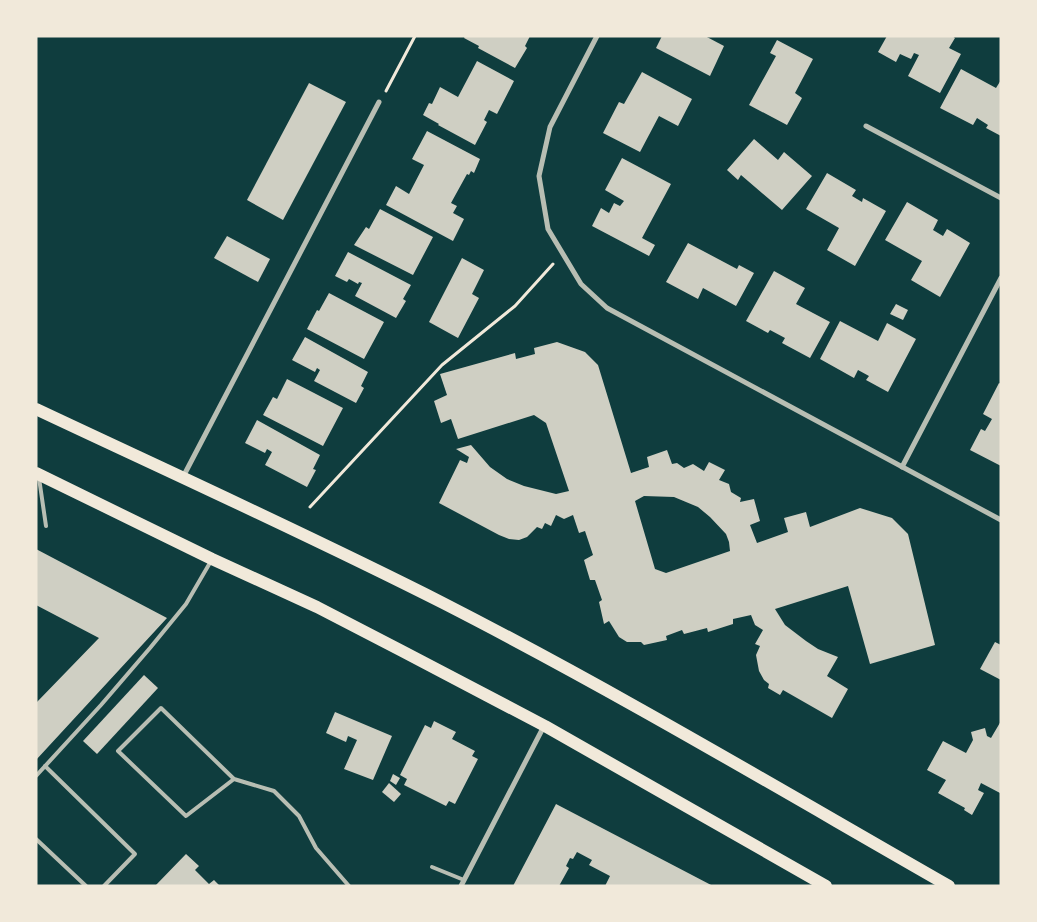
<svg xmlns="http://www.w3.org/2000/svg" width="1037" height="922" font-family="Quicksand,sans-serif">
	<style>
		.building { fill: #cfcfc3; fill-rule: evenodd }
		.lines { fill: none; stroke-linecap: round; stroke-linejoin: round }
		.path { stroke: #f1e9da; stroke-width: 3 }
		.service { stroke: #b8beb3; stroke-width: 4 }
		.minor { stroke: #b8beb3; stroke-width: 5 }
		.primary { stroke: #f1e9da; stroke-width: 12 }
	</style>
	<rect width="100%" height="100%" fill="#0f3d3e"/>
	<!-- building -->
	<g class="building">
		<polygon points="465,36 530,36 525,46 527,48 515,68 478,48 479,46 464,38"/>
		<polygon points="662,36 705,36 724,46 710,76 656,48"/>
		<polygon points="887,36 952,36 955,38 949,48 961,54 940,93 908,76 919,55 914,53 911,59 900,54 896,62 878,52"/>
		<polygon points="777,40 813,59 795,93 802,98 787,125 749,105 776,56 770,53"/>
		<polygon points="477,61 514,81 497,114 489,110 484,120 487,122 475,145 438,125 439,124 423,115 429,103 432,104 440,87 458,97"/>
		<polygon points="961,69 996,88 1001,80 1001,136 986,128 988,125 977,118 973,125 940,108"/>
		<polygon points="642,72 692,99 678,126 659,116 640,152 603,133 619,102 624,104"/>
		<polygon points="309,83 346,102 283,220 247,200"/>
		<polygon points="427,131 480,159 474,173 471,171 469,175 467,174 451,203 457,206 453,213 464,219 453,241 386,205 396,186 409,194 424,165 412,159"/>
		<polygon points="754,139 778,160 784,152 812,176 782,210 741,175 738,180 727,170"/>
		<polygon points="622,158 671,184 642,238 655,245 649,256 592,226 601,208 609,213 614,203 620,206 624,201 605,190"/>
		<polygon points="827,173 856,190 852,196 862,202 863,198 886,211 855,266 827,250 839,228 806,209"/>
		<polygon points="907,202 938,220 933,230 943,236 947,229 970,243 940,297 911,280 922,261 885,240"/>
		<polygon points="380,209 433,237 413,275 354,245 366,227 369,229"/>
		<polygon points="227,236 270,259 258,282 214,258"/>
		<polygon points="688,243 737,269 739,265 754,273 736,306 703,288 698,299 666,282"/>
		<polygon points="348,252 411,285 403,299 406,301 396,318 355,296 362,283 359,282 358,284 349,279 347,282 335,276"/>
		<polygon points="462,258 484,270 472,294 479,298 458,338 429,322"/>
		<polygon points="774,271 805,288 796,304 830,322 810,358 782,343 785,338 770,330 768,333 746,321"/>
		<polygon points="329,293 384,322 364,359 307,329 317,310 319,311"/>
		<polygon points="896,304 908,310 903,320 890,314"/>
		<polygon points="840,321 878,341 887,323 916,339 888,392 866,380 869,376 858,370 854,378 820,359"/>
		<polygon points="305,337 368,372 361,386 364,388 356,403 314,381 320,370 317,368 315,372 292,360"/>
		<path d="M557 342 585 352 598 365 631 473 649 467 647 457 667 450 672 464 677 463 684 468 693 464 704 471 709 462 725 470 719 480 729 484 731 492 741 498 740 502 754 499 760 521 750 525 757 543 788 532 784 518 806 512 810 527 860 508 892 518 908 534 935 645 870 664 848 586 775 609 785 625 806 641 818 649 838 657 827 676 848 689 832 718 783 690 780 695 768 688 769 684 764 680 759 671 756 655 760 646 755 644 763 630 755 625 751 615 733 619V624L708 632 707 628 684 634 682 630 666 636 667 640 644 645 641 642H627L619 637 609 621 604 624 599 602 602 600 595 580H590L584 560 593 555 585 531 579 533 573 515 564 519 556 515 551 526 545 523 542 529 537 527 527 537 519 540 509 539 499 535 439 503 460 460 467 463 469 457 456 449 471 445 490 467 507 479 524 486 556 494 569 491 546 423 534 415 458 439 451 419 441 423 434 401 447 395 440 374 515 353 516 359 535 354 534 348ZM644 496 674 497 698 507 710 517 726 534 729 542 730 551 666 573 655 569 635 501Z"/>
		<polygon points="287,379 343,408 323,446 263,415 273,397 277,399"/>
		<polygon points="999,383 1001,384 1001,466 970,450 981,429 985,431 992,419 983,414"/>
		<polygon points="257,420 320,455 313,469 316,470 307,487 265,465 272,452 267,449 265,453 245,443"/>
		<polygon points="36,549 167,618 36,760 36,703 99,638 36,605"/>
		<polygon points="995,642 1001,645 1001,680 980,669"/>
		<polygon points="144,675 158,688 97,754 83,741"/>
		<polygon points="335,712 392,736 373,780 344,769 357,740 348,736 346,742 326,733"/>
		<polygon points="434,721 456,732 452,739 475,751 472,756 478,759 455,804 449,801 446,806 404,785 407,779 400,775 425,725 431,728"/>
		<polygon points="1001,721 1001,791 1000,793 981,783 978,790 984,793 972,815 964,810 965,808 938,793 946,780 927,770 943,741 966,753 973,740 971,732 985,728 987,736 991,738"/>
		<polygon points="393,774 400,778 396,785 390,781"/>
		<polygon points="389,783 401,794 394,802 382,792"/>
		<polygon points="556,804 713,886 605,886 610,876 589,865 592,860 577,852 573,859 570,858 566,866 569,868 559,886 513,886"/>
		<polygon points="186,854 199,866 195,870 209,884 214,880 220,886 155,886"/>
	</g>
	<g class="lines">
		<!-- path -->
		<g class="path">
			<polyline points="386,91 415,36"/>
			<polyline points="310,507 442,365 515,306 553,264"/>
		</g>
		<!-- service -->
		<g class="service">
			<polyline points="39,478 46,526"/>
			<polyline points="45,766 135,854 104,886"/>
			<polyline points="36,776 101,705 150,648 186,604 211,561"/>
			<polyline points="234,779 186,816 118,751 161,708 234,779 274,791 299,816 316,848 349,886"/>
			<polyline points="36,839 86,886"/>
			<polyline points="432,867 464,880"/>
		</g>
		<!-- minor -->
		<g class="minor">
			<polyline points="597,36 550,127 539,176 548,229 581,284 607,308 1001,520"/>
			<polyline points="866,126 1001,198"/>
			<polyline points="902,467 1001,278"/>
			<polyline points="183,477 379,102"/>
			<polyline points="461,886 544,726"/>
		</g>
		<!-- primary -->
		<g class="primary">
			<path d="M36 409C172 473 309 535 443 603 615 691 781 790 949 886"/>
			<polyline points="36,473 212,559 317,607 402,651 545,726 826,886"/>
		</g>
	</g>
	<!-- border -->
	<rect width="1037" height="922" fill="none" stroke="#f1e9da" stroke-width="75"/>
</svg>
